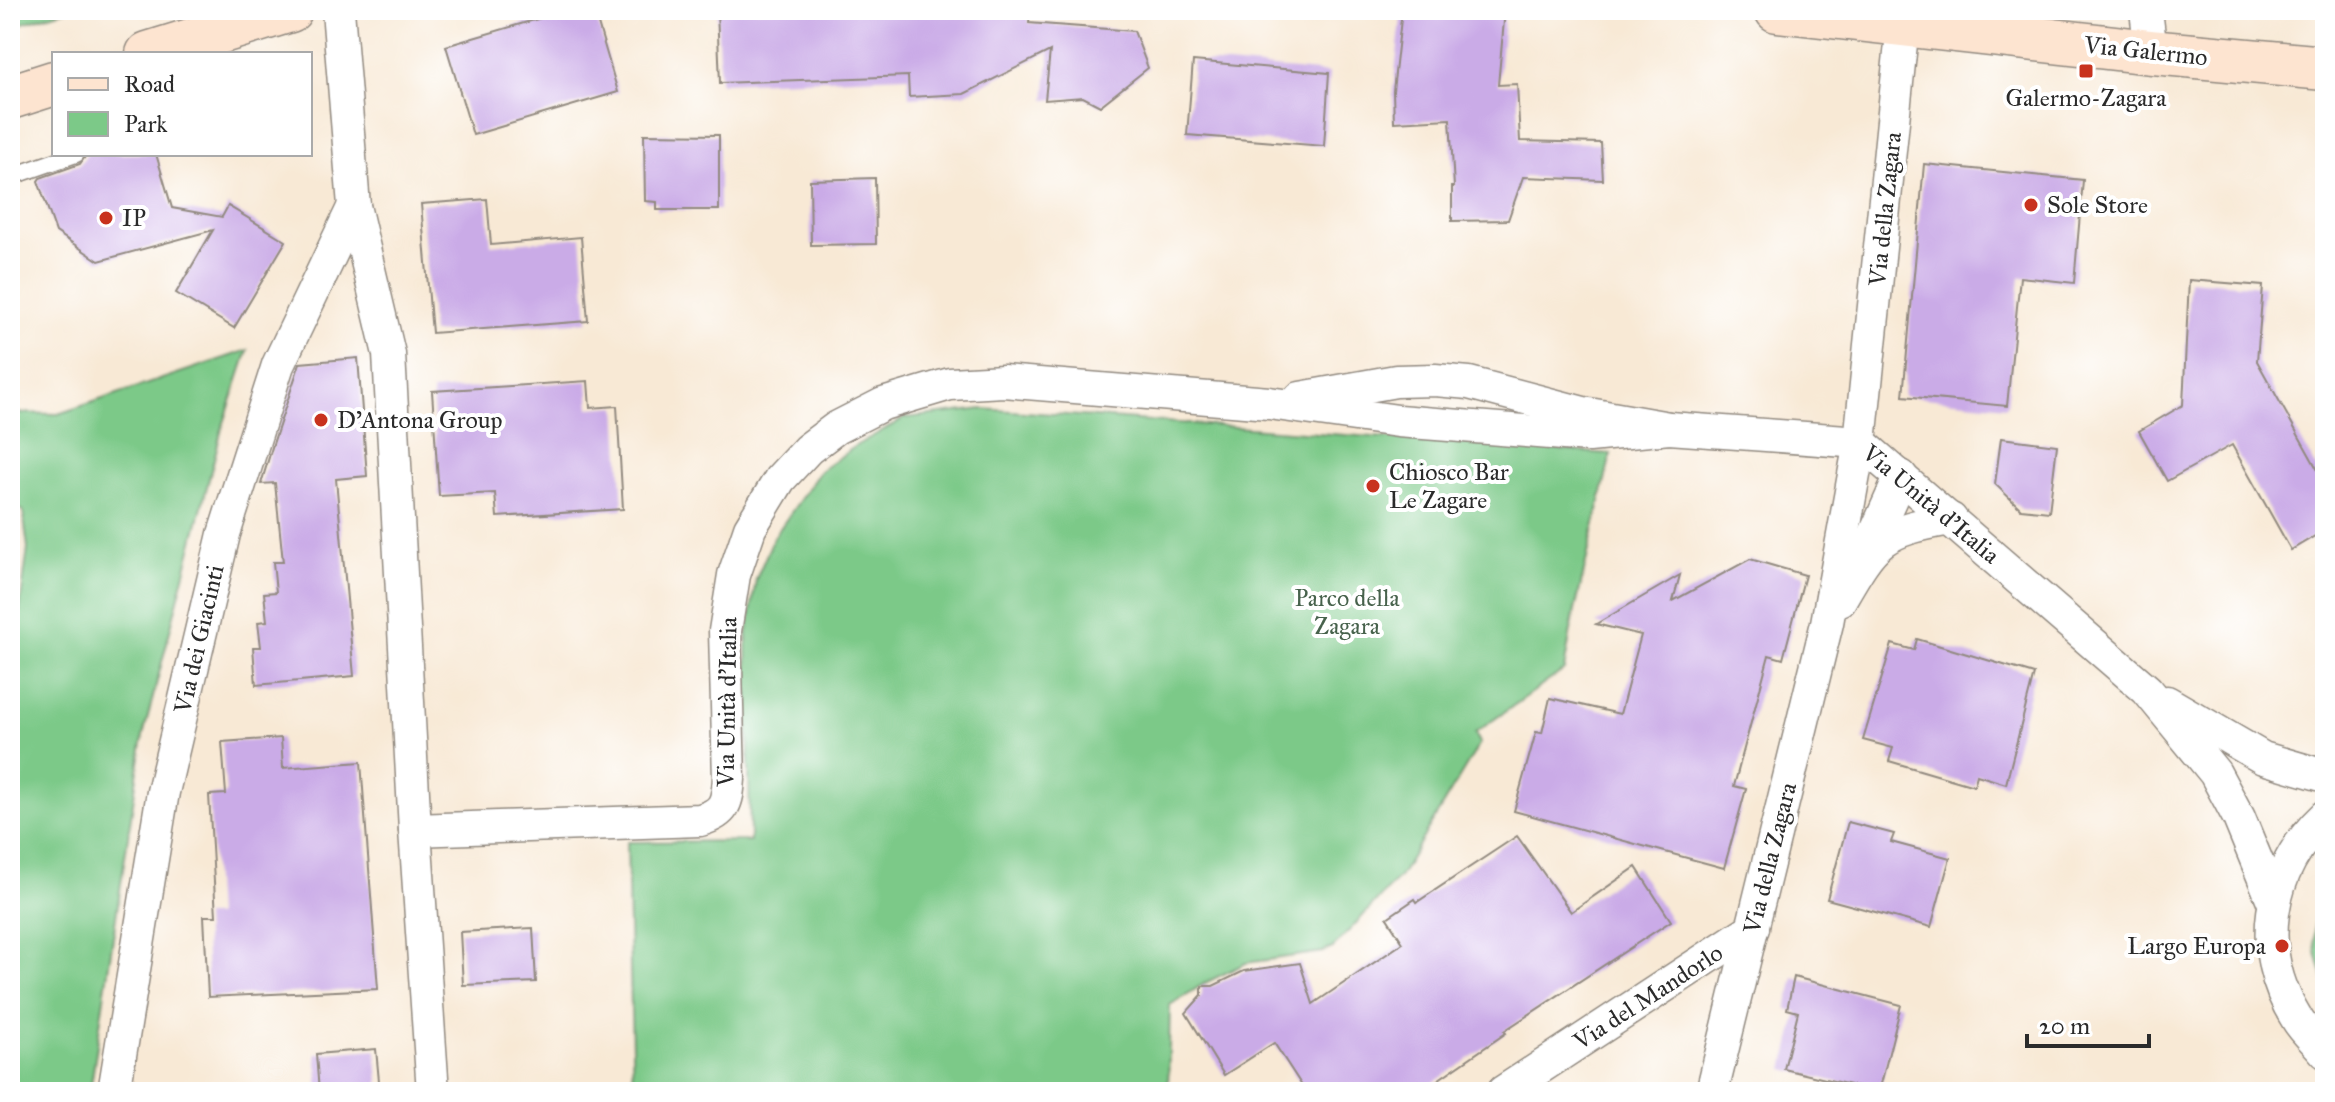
<svg xmlns="http://www.w3.org/2000/svg" width="2335" height="1102" font-family="'IM FELL Great Primer',serif">
	<style>
		.green { fill: #7cc988; stroke: #547a5a; stroke-width: 2 }
		.building { fill: #caabe7 }
		.lines { fill: none; stroke-linecap: round; stroke-linejoin: round }
		.lane-casing { stroke: #928a80; stroke-width: 19 }
		.street-casing { stroke: #928a80; stroke-width: 35 }
		.secondary-casing { stroke: #928a80; stroke-width: 47 }
		.lane { stroke: #fff; stroke-width: 16 }
		.street { stroke: #fff; stroke-width: 32 }
		.secondary { stroke: #fde4d0; stroke-width: 44 }
		.poi-dot { fill: #c8321e; stroke: #fff; stroke-width: 3 }
		.labels { text-anchor: middle; dominant-baseline: central; stroke-width: 8; stroke-linejoin: round; paint-order: stroke }
		.street-label { font-size: 24px; fill: #2b2b2b; stroke: #fff }
		.poi-label { font-size: 24px; fill: #2b2b2b; stroke: #fff; text-anchor: start }
		.park-label { font-size: 24px; fill: #47624c; stroke: #fff }
	</style>
	<rect width="100%" height="100%" fill="#fff"/>
	<filter id="ink" filterUnits="userSpaceOnUse"><feTurbulence type="fractalNoise" baseFrequency=".0125" numOctaves="2"/><feDisplacementMap in="SourceGraphic" scale="16" xChannelSelector="R" yChannelSelector="G"/><feConvolveMatrix kernelMatrix="1 2 1 2 8 2 1 2 1" color-interpolation-filters="sRGB"/></filter>
	<filter id="wash" filterUnits="userSpaceOnUse"><feTurbulence type="fractalNoise" baseFrequency=".006" numOctaves="4" result="noise"/><feDisplacementMap in="SourceGraphic" scale="32" xChannelSelector="R" yChannelSelector="G"/><feGaussianBlur stdDeviation="1.8" result="paint"/><feColorMatrix in="noise" values="0 0 0 0 0 0 0 0 0 0 0 0 0 0 0 0 0 1.4 0 .05"/><feComposite in="paint" operator="in"/></filter>
	<g filter="url(#wash)">
		<rect width="100%" height="100%" fill="#f8e9d5"/>
		<!-- green -->
		<g class="green">
			<polygon points="10,10 66,10 10,27"/>
			<polygon points="248,350 221,432 143,736 90,1092 10,1092 10,682 28,548 23,511 10,504 10,413 58,414"/>
			<polygon points="983,409 1611,454 1573,619 1564,670 1475,733 1480,743 1400,876 1333,948 1323,952 1246,963 1207,982 1170,1005 1168,1092 633,1092 627,842 750,841 747,637 756,579 774,537 820,471 857,445 905,418"/>
			<path d="M2325 882V981C2311 948 2310 915 2325 882Z"/>
		</g>
		<g id="blocks">
			<!-- building -->
			<g class="building">
				<polygon points="568,10 594,10 618,92 473,135 446,46"/>
				<polygon points="717,10 1030,10 1029,23 1134,31 1148,68 1100,106 1083,97 1045,100 1050,51 964,94 909,97 908,76 720,83"/>
				<polygon points="1402,10 1505,10 1498,85 1517,84 1520,141 1601,143 1603,180 1523,177 1508,220 1452,221 1452,187 1454,187 1450,119 1394,122 1393,91"/>
				<polygon points="1193,61 1329,73 1324,146 1187,135"/>
				<polygon points="644,134 719,135 719,210 657,210 657,202 645,201"/>
				<polygon points="87,154 156,154 172,208 222,217 228,206 286,241 234,328 176,293 213,230 99,261 56,232 38,181 40,178 80,164"/>
				<polygon points="1924,164 2083,180 2074,283 2020,277 2007,406 1903,396"/>
				<polygon points="875,178 876,244 811,245 810,180"/>
				<polygon points="487,199 491,245 581,237 588,321 432,333 421,204"/>
				<polygon points="2189,280 2263,286 2257,361 2325,483 2325,530 2291,550 2232,445 2167,481 2139,431 2183,405"/>
				<polygon points="358,358 367,476 336,479 354,676 256,685 253,647 261,647 258,622 267,621 264,593 276,592 273,562 283,562 275,483 261,484 273,444 300,363"/>
				<polygon points="588,381 590,408 617,406 623,509 497,517 495,493 439,496 432,391"/>
				<polygon points="2001,438 2057,445 2049,512 2021,509 1995,484"/>
				<polygon points="1750,559 1805,575 1783,659 1769,655 1734,786 1746,789 1724,868 1514,811 1536,732 1542,733 1550,698 1620,714 1641,635 1596,624 1680,575 1673,601"/>
				<polygon points="1917,639 2034,674 2006,784 1977,775 1974,786 1889,761 1893,748 1863,740 1892,644 1914,650"/>
				<polygon points="281,738 283,768 361,762 378,989 208,997 204,916 216,916 209,795 226,794 222,742"/>
				<polygon points="1848,822 1894,834 1891,842 1950,858 1931,927 1827,899"/>
				<polygon points="1517,836 1571,912 1636,867 1671,921 1504,1031 1506,1033 1420,1092 1306,1092 1274,1043 1224,1075 1186,1013 1202,995 1202,986 1213,986 1244,971 1300,963 1313,1004 1403,943 1387,918 1415,899 1417,902"/>
				<polygon points="533,928 536,982 463,985 460,932"/>
				<polygon points="1794,977 1901,1005 1879,1092 1784,1069 1798,1012 1787,1009"/>
				<polygon points="376,1049 380,1092 319,1092 316,1054"/>
			</g>
		</g>
	</g>
	<g filter="url(#ink)">
		<use href="#blocks" fill-opacity="0" stroke="#928a80" stroke-width="2"/>
		<g class="lines">
			<defs>
				<polyline id="lane" points="10,177 76,154"/>
				<g id="street">
					<polyline points="338,10 354,206 389,354 415,830 433,1092"/>
					<polyline points="2146,10 2151,52"/>
					<polyline points="1300,398 1396,381 1435,380 1469,383 1583,413 1669,428 1860,442 2147,690 2215,773 2239,818 2274,903"/>
					<polyline points="1866,554 1901,476"/>
					<path d="M1840 600C1875 539 1881 531 1951 519"/>
					<polyline points="2167,702 2263,758 2325,776"/>
					<path d="M2325 816C2267 870 2254 951 2297 1019 2304 1031 2316 1041 2325 1052"/>
					<path d="M415 830 700 820C725 813 727 803 729 779L725 631 734 575 750 528 780 479 808 449 836 428 883 404 950 384 1003 381 1269 403 1398 421 1589 436 1669 428"/>
					<polyline points="114,1092 163,792 224,534 278,365 354,206"/>
					<polyline points="1503,1092 1753,928"/>
					<polyline points="1712,1092 1827,623 1860,442 1903,24"/>
				</g>
				<g id="secondary">
					<polyline points="1777,10 2151,52 2325,68"/>
					<polyline points="148,54 290,10"/>
					<polyline points="10,97 54,83"/>
				</g>
			</defs>
			<!-- lane casing -->
			<use href="#lane" class="lane-casing"/>
			<!-- street casing -->
			<use href="#street" class="street-casing"/>
			<!-- secondary casing -->
			<use href="#secondary" class="secondary-casing"/>
			<!-- lane -->
			<use href="#lane" class="lane"/>
			<!-- street -->
			<use href="#street" class="street"/>
			<!-- secondary -->
			<use href="#secondary" class="secondary"/>
		</g>
	</g>
	<!-- markers -->
	<g class="poi-dot">
		<rect x="2078" y="63" width="16" height="16" rx="4"/>
		<circle cx="2031" cy="205" r="8"/>
		<circle cx="106" cy="218" r="8"/>
		<circle cx="321" cy="420" r="8"/>
		<circle cx="1373" cy="486" r="8"/>
		<circle cx="2282" cy="946" r="8"/>
	</g>
	<g class="labels">
		<!-- street labels -->
		<g class="street-label">
			<text transform="translate(2146 51) rotate(6)">Via Galermo</text>
			<text transform="translate(1885 209) rotate(-84)">Via della Zagara</text>
			<text transform="translate(1931 504) rotate(40)">Via Unità d'Italia</text>
			<text transform="translate(199 639) rotate(-77)">Via dei Giacinti</text>
			<text transform="translate(727 702) rotate(-89)">Via Unità d'Italia</text>
			<text transform="translate(1770 858) rotate(-76)">Via della Zagara</text>
			<text transform="translate(1648 997) rotate(-33)">Via del Mandorlo</text>
		</g>
		<!-- poi labels -->
		<g class="poi-label">
			<text x="2086" y="98" text-anchor="middle">Galermo-Zagara</text>
			<text x="2047" y="205">Sole Store</text>
			<text x="122" y="218">IP</text>
			<text x="337" y="420">D'Antona Group</text>
			<text x="1389" y="472">Chiosco Bar<tspan x="1389" dy="28">Le Zagare</tspan></text>
			<text x="2266" y="946" text-anchor="end">Largo Europa</text>
		</g>
		<!-- park labels -->
		<g class="park-label">
			<text x="1347" y="598">Parco della<tspan x="1347" dy="28">Zagara</tspan></text>
		</g>
	</g>
	<!-- margin -->
	<rect width="2335" height="1102" fill="none" stroke="#fff" stroke-width="40"/>
	<!-- legend -->
	<rect x="52" y="52" width="260" height="104" fill="#ffffff" stroke="#aaaaaa" stroke-width="2"/>
	<rect x="68" y="78" width="40" height="12" fill="#fde4d0" stroke="#aaaaaa" stroke-width="2"/>
	<text x="124" y="92" font-size="24" fill="#2b2b2b">Road</text>
	<rect x="68" y="112" width="40" height="24" fill="#7cc988" stroke="#aaaaaa" stroke-width="2"/>
	<text x="124" y="132" font-size="24" fill="#2b2b2b">Park</text>
	<!-- scale -->
	<path d="M2027 1034v12h122v-12" fill="none" stroke="#2b2b2b" stroke-width="4"/>
	<text x="2039" y="1034" font-size="24" fill="#2b2b2b" stroke="#ffffff" stroke-width="6" paint-order="stroke">20 m</text>
</svg>
